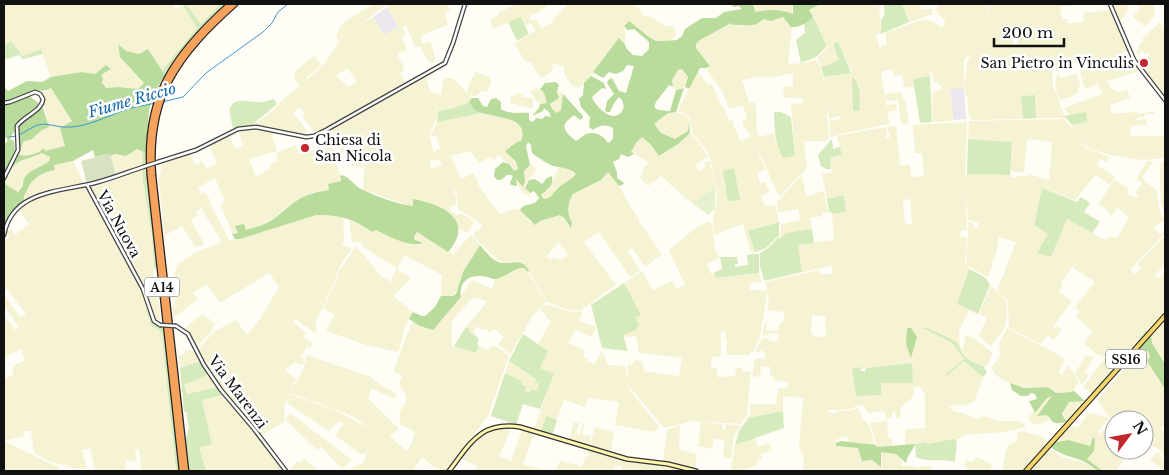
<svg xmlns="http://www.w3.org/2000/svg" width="1169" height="475" font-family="'Libre Baskerville',serif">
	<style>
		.industrial { fill: #eee6ef }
		.farmland { fill: #f6f3d4; fill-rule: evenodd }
		.green { fill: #d5ebbd }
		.forest { fill: #b9dc9c; fill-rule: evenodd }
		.cemetery { fill: #d9e3c4 }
		.pitch { fill: #e6f2cf }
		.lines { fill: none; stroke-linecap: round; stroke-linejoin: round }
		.stream { stroke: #3f96cf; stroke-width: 1 }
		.tertiary-casing { stroke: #444; stroke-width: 5 }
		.secondary-casing { stroke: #333; stroke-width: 5.5 }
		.primary-casing { stroke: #222; stroke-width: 6 }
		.motorway-casing { stroke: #222; stroke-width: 7 }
		.tertiary { stroke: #fff; stroke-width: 2.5 }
		.secondary { stroke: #fff6b0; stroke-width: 3 }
		.primary { stroke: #f9d66b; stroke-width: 4 }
		.motorway { stroke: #f5a25d; stroke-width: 4.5 }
		.tertiary-bridge-casing { stroke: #444; stroke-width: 5; stroke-linecap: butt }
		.tertiary-bridge { stroke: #fff; stroke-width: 2.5 }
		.poi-dot { fill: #c4262e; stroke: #fff; stroke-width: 2 }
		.labels { text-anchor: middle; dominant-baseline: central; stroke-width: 5; stroke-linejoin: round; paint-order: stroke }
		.shield { fill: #fff; stroke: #585858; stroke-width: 1 }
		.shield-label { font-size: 12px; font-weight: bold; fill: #111 }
		.poi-label { font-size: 14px; fill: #111; stroke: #fff; text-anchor: end }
		.street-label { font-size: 14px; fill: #111; stroke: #fff }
		.water-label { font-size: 15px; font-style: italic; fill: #1768a6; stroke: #fff }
	</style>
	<rect width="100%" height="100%" fill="#fffdf5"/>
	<!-- industrial -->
	<g class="industrial">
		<polygon points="387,7 399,27 385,35 373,17"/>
		<polygon points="950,88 964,88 966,119 953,120"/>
	</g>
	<!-- farmland -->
	<g class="farmland">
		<polygon points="4,4 173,4 176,8 183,5 197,28 162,70 148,49 139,54 126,51 118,45 120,57 144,83 138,89 118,87 106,88 102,83 101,75 111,70 106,65 95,74 81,72 51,77 41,49 24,56 11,41 4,45"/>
		<polygon points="186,4 221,4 201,25"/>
		<path d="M374 4H388L359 25 373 17 385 35 399 27 387 7 390 4H447L450 10 445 12 448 25 434 30 420 37 423 44 430 42 432 45 436 61 431 64 430 61 428 62 420 46 415 47 406 25 403 27 406 36 402 37 407 50 397 54 405 70 400 73 406 85 315 134 302 116 305 114 300 107 293 113 306 129 307 135 252 126 274 110 283 99 300 86 294 79 295 71 314 56 321 65 307 77 304 82 324 64 339 42 336 37 339 28 347 20ZM347 68 357 81 349 87 336 76Z"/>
		<polygon points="514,4 549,4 539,12 529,16 531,21 536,19 541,28 553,23 553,19 568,4 632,4 638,7 643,15 651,17 665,26 673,26 676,32 675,36 669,41 656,41 634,27 629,21 627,22 624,26 626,40 624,43 619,39 588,80 579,88 573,86 570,83 564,74 564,67 553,63 552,71 542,78 539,76 530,62 525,61 514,44 535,31 531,23 525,25 521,17 493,29 490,19 499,15 498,13 514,5"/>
		<polygon points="753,4 792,4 793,14 779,10 763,10 755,13"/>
		<path d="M820 4H879L881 34H876L879 47 887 45 885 33 909 24 921 20 923 22 925 20 932 21 940 27 944 26 945 21 935 10 939 4H989L984 29 990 4H1072V5L1060 7 1062 19H1067L1068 23 1083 22 1084 13 1112 9 1128 51 1123 52V55L1112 58 1113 60 1102 63 1104 71 1134 64 1140 71 1106 81 1107 83H1110L1111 90 1116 89 1117 93 1127 89 1130 98 1110 105 1112 114 1137 112 1138 114 1154 111V114H1145L1144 117 1136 118V120L1146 119 1147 125 1131 126 1130 136H1165V158L1143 160 1110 155 1088 148 1078 137 1086 148 1110 157 1106 162 1100 159 1097 165 1115 177 1110 185 1095 175 1075 200 1042 188 1034 225 1048 233 1051 257 1067 219 1105 240 1109 237H1118L1129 217 1117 208 1111 216 1105 208 1098 204 1115 179 1129 189 1127 193 1131 196 1136 197 1139 196 1135 193 1142 183 1137 179 1139 173 1147 161H1154L1142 177 1144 180 1157 191 1160 212 1165 220 1153 228 1160 234 1162 232 1164 234 1130 270 1135 274 1141 268 1138 264 1165 235V264L1155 275 1158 278 1165 272V313L1148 332 1146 331 1130 351 1109 368 1111 370 1091 393 1083 387 1106 357 1096 354 1084 343 1092 332 1076 316 1079 311 1075 307 1095 282 1072 267 1061 283 1063 285 1059 291 1072 301 1053 327 1056 328 1057 326 1062 329 1054 340 1047 335 1041 344 1009 328 1008 301 997 291 1016 242 999 237 997 242 999 243 994 260 991 263 993 264 988 277 968 266 966 260 968 237V222L973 223 974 227 978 228 979 223 968 220 965 186 967 230 961 231 960 236 967 238 965 262 969 269 957 304 970 309 959 331 960 347 946 336 924 327 949 341 954 345 964 359 946 374 947 376 964 361 983 377 974 402 965 406 954 405 949 407 953 411 964 413 977 419 984 416 999 421H1019L1027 427 1003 432 966 435 956 440 926 445V442L905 445V429L925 428V395L920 387H914V394L912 398 901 407 900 418H896L895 411 892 412V418L886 419 885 411 868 413 865 407 859 405 848 410H827L834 414 837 411H848L858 408 863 420 868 423 875 445 849 442V438L844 437 836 440V446L859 448 861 460 864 461 872 460 881 467 882 462 880 451 894 453 901 458 902 466H914L917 468 921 466 932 467 931 471H895V469L892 468V471L870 470 864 471H803L804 460 799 446 803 398 783 396V411L748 418 750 414V404H776L778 389 788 387V382L773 380V376H770V367L761 366 760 377 752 376 755 358 765 359V353L762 352 763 350H761L760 352 755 351 762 338H768V340L776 342 778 340V334L769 333 768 336 762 335 765 322H767L766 330 778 331 780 324 784 321V312L767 310 769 300 765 282 819 270 820 274H832V266L802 272 798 245 834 240 832 214 846 212 844 195 827 199 822 174 832 172 830 157 842 155 837 136 886 127 887 134 885 136 886 139 890 137 887 126H896L900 165H910L911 177 924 176 922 153H915L913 125 967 122 965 181 967 174 1010 175 1011 177 1015 178 1016 176H1028V174L1049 180 1052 142 1027 139 1024 173 1010 171 1012 142 968 139 969 121 1064 119 1074 130 1072 125 1087 122 1085 112 1070 115 1064 108 1103 94 1098 84 1085 89 1077 62H1073L1072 66 1056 71 1055 60 1052 53 1053 85 1065 118H1036L1035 95 1021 96 1023 119 972 120 969 116 967 97 964 90 967 62 971 54 966 57 963 62 964 66V88L950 89 953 121 933 122 932 94 933 92 942 89V86L934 82 932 73 930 72V76L913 79 914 88 904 87 902 75 894 76 892 69 881 72 887 109V105L896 104 897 107V110L887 112 890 124 868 128 837 135 831 138 829 121 840 119V116L829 119 826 104 829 138 825 141H804L807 168 779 197 753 139 765 170 757 173 760 183 765 182 770 192 761 196 765 206 775 205 779 222 748 231 755 252 751 253 743 224 714 235 713 220 717 199 711 161 707 151 692 133 689 117 686 114 678 111 698 71 708 85 712 84 721 106H723L729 121 732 120 740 141 751 137 749 132 744 127 742 121 747 119 743 105 729 109 722 91 706 69 711 66 696 48V44L706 36 731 23 732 25 745 26 763 19 771 21 783 17 792 27 788 64 803 63 817 60 816 62H818L824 79V77L851 73 852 68 850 69 838 41 843 38 832 44 840 60 821 68 818 57 828 47 809 10ZM1009 27H1024L1025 37 1018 38 1017 46H1014L1013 40 1006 39ZM793 73V86L783 87 784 98H803L802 104 791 103 795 156 776 142 774 133 759 137 756 127 757 124 756 108 754 102 749 103 742 80 760 77 768 78ZM910 199 912 224H905L903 200ZM812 315 825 316 826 336 815 337 811 333ZM907 328 917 337 911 357 906 343ZM911 363 913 383H881L852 368 860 367 861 369Z"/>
		<polygon points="902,4 924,4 920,5 922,10 932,9 933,14 909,22"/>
		<polygon points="1113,4 1132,4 1130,7 1129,5 1127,6 1128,10 1120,22"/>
		<polygon points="1137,4 1155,4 1153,7 1155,9 1153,12 1156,14 1145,27 1133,17 1140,8"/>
		<polygon points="1160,22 1162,24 1165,30 1165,97 1143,69 1150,64 1146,58 1150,55 1148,52 1145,55 1142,51 1138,55 1136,52 1140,48 1138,46 1144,40 1142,39"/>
		<polygon points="682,69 688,77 687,81 685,87 676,90 673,87 672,81 675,73 678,70"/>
		<path d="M476 72 490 77 491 84 486 92 482 91 475 97 471 95 470 96 472 98 469 102 454 108 438 111V104L437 117 429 135 433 150 439 160 430 161V169L442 165 434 151 440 149 436 136H430L437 122 482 113 508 119 520 126 523 134 521 141 505 151 517 164 518 171H514L509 164 503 160 500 155 493 160 490 157 479 163 470 151 451 156 461 179 473 173 479 182 477 183 500 215 505 212 518 209 525 214 530 222 536 225 540 221 560 215 570 227 572 222 568 215 569 204 573 194 601 180 608 172 617 182 630 206 639 218 638 220 662 254 645 267 632 248 628 252 640 270 630 277 599 232 584 242 616 285 581 310H569L547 302 528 270 515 261 504 263 499 261 475 238 474 234 476 231 482 227 481 224 458 209 457 194 451 185 456 196V204L450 207V210L456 215 460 213 474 221 470 230 466 233 457 226 454 217 413 199 414 206 407 205 363 190 364 167 351 166 352 154 341 152V145L335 144 332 128 427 76V83L431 92 440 94V99L444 78H453L467 93 469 83ZM558 243 568 254 561 260 554 257 550 260 547 256Z"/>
		<polygon points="1058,74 1061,78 1077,74 1080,85 1078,92 1071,97 1060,100 1057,94 1055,81"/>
		<polygon points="98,87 97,97 84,100 80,89"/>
		<polygon points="51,88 73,121 62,137 66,146 45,151 44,148 33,155 19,156 23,142 37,136 47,121 45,108 42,105 45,102 44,96 42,92"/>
		<polygon points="537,88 544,93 547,103 541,104 536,101 530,91"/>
		<polygon points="558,90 563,94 564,100 562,110 559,113 555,112 550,107 553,102 559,98"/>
		<polygon points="899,92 902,94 903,100 905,99 909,123 901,124 898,100 886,101 885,94"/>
		<polygon points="520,93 524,94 521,97 533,98 533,109 511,103 510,97"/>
		<polygon points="673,112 686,115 689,121 688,131 675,139 661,133 654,124 668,113"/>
		<polygon points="250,127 277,131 278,133 272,136 277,151 249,159 256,177 269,169 272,163 278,161 276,153 296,145 299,154 332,145 341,181 329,190 313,192 285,208 274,218 260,225 246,230 236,227 238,233 233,234 220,205 225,202 215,178 198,188 201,194 205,192 211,202 210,203 229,240 240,239 316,214 327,214 343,218 344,242 343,243 343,246 350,247 351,250 341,264 328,297 326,295 325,297 328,299 316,320 317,335 296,319 293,322 306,333 303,337 313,344 310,348 307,347 302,355 301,357 304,358 303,365 295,362 285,370 296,379 284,407 285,421 261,436 222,388 198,349 215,331 236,320 247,335 259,320 279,287 269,273 220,303 207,284 193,293 198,299 174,318 172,306 175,304 174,277 177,265 194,253 222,242 201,208 196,212 198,215 191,221 205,245 195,247 182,226 164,236 159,180 162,164 190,154 195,165 202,161 207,169 217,163 209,145 229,134 235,149 243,146 238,129"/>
		<polygon points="690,133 700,144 708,157 695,166 700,171 706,166 704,163 709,161 714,180 709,184 714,182 715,187 692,203 683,196 685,193 682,195 661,176 648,186 640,178 643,172 643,168 649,163 631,152 636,143 642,137 660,156 678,144"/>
		<polygon points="137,149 142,151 143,181 152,237 154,268 153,278 144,285 137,273 134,274 143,295 148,292 148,287 153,282 158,297 161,319 157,321 153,311 146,311 148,320 155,328 160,331 162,336 176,471 141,471 139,449 135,450 137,461 134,462 133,460 125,461 126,471 95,470 90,448 82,450 87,469 74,468 49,461 34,453 31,431 24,431 24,436 8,440 4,439 4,378 13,375 13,366 25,360 21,349 4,357 4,315 15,330 19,327 4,306 4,295 20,317 26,314 7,289 4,289 5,240 9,237 6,232 11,229 15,235 29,224 18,209 28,201 44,195 83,187 87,190 104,220 107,218 90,187 117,178 110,156 115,154 126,156"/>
		<polygon points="42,153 50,157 49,161 26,175 22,182 23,186 18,192 5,184 15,163 22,159"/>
		<polygon points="1165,160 1165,214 1161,203 1160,185 1160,164"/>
		<polygon points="73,161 84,184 44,192 31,196 24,201 23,197 31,180 46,171 55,170 54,165"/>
		<polygon points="530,163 537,170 526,183 525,188 530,193 529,196 523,193 515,180 516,179 523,186 525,182 524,171 529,167"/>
		<polygon points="559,167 565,167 576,174 569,182 556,189 550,198 545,199 541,195 549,190"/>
		<polygon points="802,175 806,196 824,191 828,213 822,213 822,216 810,218 812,229 786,233 779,240 777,238 781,233 781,224 801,220 798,209 778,213 777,202"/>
		<polygon points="349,220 364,226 371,232 376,230 408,243 421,245 414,237 417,232 454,255 455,252 471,235 480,245 463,272 458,288 453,296 441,296 442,275 404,255 397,269 411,278 394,296 388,292 413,312 404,329 403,335 398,352 369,346 326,331 335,315 324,309 340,270 356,246 382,277 390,281 389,286 396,268 362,246 364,244 362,243 352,242"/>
		<polygon points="709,221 712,224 715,250 720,257 707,264 711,274 715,272 715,278 759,273 762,282 750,283 750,290 766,290 767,294 760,337 753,352 751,352 749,355 728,355 726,352 727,340 725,340 726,332 721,331 721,356 712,357 711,368 717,368 717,377 735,376 736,368 742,368 743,372 751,371 747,415 741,424 693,421 664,428 628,385 628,364 631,365 635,360 640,361 644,366 644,371 679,376 682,358 639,353 636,336 624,337 623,335 637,328 634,318 640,315 624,283 642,271 653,290 672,281 677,289 685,285 669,250 694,229"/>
		<polygon points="520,268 524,268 528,272 546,302 533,315 510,355 498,344 504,337 494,329 490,333 485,328 482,330 477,326 473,332 478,337 478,338 468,331 469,329 466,327 487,302 478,298 470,300 452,321 451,345 477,353 479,346 489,350 492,345 498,347 509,356 488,416 447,471 443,471 431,465 422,457 413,471 349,471 355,466 362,464 368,450 364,454 360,454 335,435 344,424 342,422 338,422 329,431 287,403 290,394 340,412 368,428 356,418 345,413 290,393 303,370 307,355 371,377 379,384 392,391 397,395 395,399 389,397 372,388 368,398 399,429 390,436 406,451 409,449 415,433 411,429 400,425 400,411 406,403 406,396 399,382 403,376 393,371 411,325 414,321 417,324 439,323 459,299 470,282 472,280 492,289 495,279"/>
		<polygon points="991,286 1007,302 1007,307 1006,325 993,344 990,346 979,336 987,318 979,314"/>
		<polygon points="548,305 572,312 583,311 579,321 596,327 592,337 575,330 568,343 585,350 583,357 588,359 588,362 595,364 602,350 608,365 626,366 629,389 660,428 654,432 615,425 619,402 588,398 585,407 564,400 557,420 546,416 541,432 534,430 553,374 540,368 548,351 538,344 551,321 546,318 547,316 540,310 543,306"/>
		<polygon points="202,314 215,323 213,330 197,346 192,336 185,328"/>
		<polygon points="1165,320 1165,364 1152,343 1151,335"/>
		<polygon points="1007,328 1061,356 1065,360 1058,373 1062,375 1068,365 1079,382 1072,392 1056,393 1048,387 1018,387 1001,379 994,373 992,367 1000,356 999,343"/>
		<polygon points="965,335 975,339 993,353 987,366 978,366 961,351 965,342"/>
		<polygon points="191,350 196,353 201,361 180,368 178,356 185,354 185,351"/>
		<polygon points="1148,351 1150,357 1147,361 1165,389 1165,425 1161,428 1165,435 1165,458 1160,450 1144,442 1144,430 1146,429 1144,428 1144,420 1114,421 1106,413 1097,400 1131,362"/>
		<polygon points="1086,356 1094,356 1094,357 1085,372 1089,375 1082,385 1075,373"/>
		<polygon points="509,361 537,379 539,384 536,391 529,394 524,391 522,381 505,373"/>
		<polygon points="209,374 218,387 187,395 184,385"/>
		<polygon points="223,395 250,426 284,471 206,471 199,446 211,445 202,400"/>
		<polygon points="1053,396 1046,414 1051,418 1041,424 1035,424 1031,422 1028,418 1034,411 1035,413 1047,398"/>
		<polygon points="1076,400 1086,402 1068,422 1063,416 1065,407 1069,402"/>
		<polygon points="290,413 352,460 342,469 321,447 317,450 286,420"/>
		<polygon points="1092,413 1109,418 1098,432 1100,434 1107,426 1110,419 1114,422 1114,450 1131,450 1128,455 1119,450 1116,455 1124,460 1116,471 1103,471 1087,459 1094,449 1094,443 1092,441 1090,446 1068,440 1058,442 1056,441 1071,425 1078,428 1087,415"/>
		<polygon points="887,421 888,437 892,438 892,446 877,447 870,423"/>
		<polygon points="574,422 579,423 576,433 580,435 583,423 585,424 582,434 591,436 590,442 586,445 569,440"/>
		<polygon points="701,422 723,424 722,429 725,430 726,424 741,426 734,435 731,459 723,457 724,440 714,439 712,449 698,446"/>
		<polygon points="680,425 679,450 697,454 695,469 663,461 667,430"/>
		<polygon points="595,427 614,432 611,453 590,446"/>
		<polygon points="503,428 511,429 499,456 511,461 522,430 534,434 523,464 547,471 474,471 477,466 462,459 476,440 484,434 490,430"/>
		<polygon points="1021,431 1041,436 1050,443 1024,471 1005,471 1002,470 1004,467 1003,463 1006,451 1009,445 1017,441 1017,433"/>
		<polygon points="755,438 758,447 769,443 772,450 761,454 762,459 756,461 758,465 741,471 730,471 735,445"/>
		<polygon points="4,441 53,465 58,466 59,471 4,471"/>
		<polygon points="589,449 634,463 657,465 679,469 681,471 622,471 623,467 616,465 612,471 555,471 560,461 582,466 586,456 589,457 590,455 587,454"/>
		<polygon points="1049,449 1062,457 1085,463 1097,471 1029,471"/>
		<polygon points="1158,451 1165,461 1165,471 1150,460"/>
		<polygon points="978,457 992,465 991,471 970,471 967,468 964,464 966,460 971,462"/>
		<polygon points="304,459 319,471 289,471 297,461 298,463"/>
	</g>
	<!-- green -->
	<g class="green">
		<polygon points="184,4 186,4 201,24 221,4 227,4 195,34 165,75 162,70 197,28 183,5"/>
		<path d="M883 4H902L909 22 881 34V20C886 16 885 10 883 4Z"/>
		<polygon points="521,17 529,34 517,41 508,22"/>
		<polygon points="813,17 827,46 816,57 801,63 796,40 805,33 804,23"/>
		<polygon points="11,41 23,56 41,49 43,54 23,59 19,55 4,60 4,45"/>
		<polygon points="838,41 851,73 824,77 821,68 839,60 833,44"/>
		<polygon points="930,76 932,122 920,123 913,79"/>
		<path d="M852 77C862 85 859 97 860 110L853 111Z"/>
		<polygon points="1035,95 1036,118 1023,119 1021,96"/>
		<path d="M273 99 277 103 276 105 252 125 233 128 229 110C234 96 246 102 257 102 262 103 267 101 273 99Z"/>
		<polygon points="469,102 482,113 437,122 438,111 454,108"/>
		<path d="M774 112H781L791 117 795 156 783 158C775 142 774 129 774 112Z"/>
		<polygon points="1086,112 1087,122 1072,125 1064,116"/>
		<polygon points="832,139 833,149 840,147 842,155 830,157 831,169 826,169 821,166 818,155"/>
		<polygon points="968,139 1012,142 1010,175 967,174"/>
		<polygon points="142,151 146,153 149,196 161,292 159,292 157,269 154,268 152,237 143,181"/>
		<polygon points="734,168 740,200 728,201 723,171"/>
		<polygon points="1042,188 1077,202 1081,197 1090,203 1084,212 1100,222 1092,233 1067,219 1051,257 1037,253 1048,234 1034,225"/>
		<polygon points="844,195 846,212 832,214 831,212 829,212 827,199"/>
		<polygon points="779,222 779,235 766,248 755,252 748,231"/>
		<polygon points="812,229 814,243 798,245 802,272 764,281 760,266 760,253 768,248 778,238 780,239 786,233"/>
		<polygon points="752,254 759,254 759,273 715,278 715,272 722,269 720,257 737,257 738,264 735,264 735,267 748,265 747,255"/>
		<polygon points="969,269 986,278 990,285 978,314 957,304"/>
		<polygon points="624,283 641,315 635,318 639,325 636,330 623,335 628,351 602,348 591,305"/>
		<polygon points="150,310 154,323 165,327 180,471 176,471 162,336 160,331 151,325 146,311"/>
		<polygon points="466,327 470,329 468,331 479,339 477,344 479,346 476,353 454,346"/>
		<path d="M926 327C934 333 955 337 960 347 961 348 960 350 961 351 963 356 978 366 983 366L987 372 983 377 964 361 947 376 946 374 964 359 954 345 949 341 923 328Z"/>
		<polygon points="1146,330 1148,332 1093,394 1091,393 1118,363 1116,361 1130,351"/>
		<polygon points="523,334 548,351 540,368 554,374 540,409 523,404 516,425 491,416 505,373 522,381 522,385 526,386 525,391 529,393 531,389 536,391 539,384 535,382 536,379 509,361"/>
		<polygon points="201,361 209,374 184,385 187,394 218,387 223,395 202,400 212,445 199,447 206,471 188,471 185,443 189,428 186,412 184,412 180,368"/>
		<polygon points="912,363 913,383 881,383 881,395 856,396 852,368 860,367 861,371 866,371 866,368"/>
		<polygon points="783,411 784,428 735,445 739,431 748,418"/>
		<polygon points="546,416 557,420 552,436 541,432"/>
		<path d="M954 439 956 440 957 442 955 462C942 458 927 463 916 457L915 444 926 442 927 444Z"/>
	</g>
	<!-- forest -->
	<g class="forest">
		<path d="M730 4H753L755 12C768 9 781 9 793 14V4H820L809 10 813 17C807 23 799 28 791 27L783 17 771 21 763 19C754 29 744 24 732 25L731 23 700 40 696 44V48L710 66 706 68H700L689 89 685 87 688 77 682 69 678 70 672 80 673 87 669 85 656 102 654 107 658 110 670 111 676 90 684 88 676 112 668 113 654 124 661 133 675 139 688 131 689 121 690 133 678 144 659 156 650 144 642 137 636 143 631 152 634 154 628 157 621 154 619 159 613 162 617 172V178L623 182 624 184 619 186 608 172 601 180 573 194C568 203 566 213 572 222L571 228 564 218 560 215 540 221 535 225 520 210 523 206 535 203 539 198 534 191 530 193 525 188 529 180 535 179 542 184 547 178 552 176C554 186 547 190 541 195L544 199C552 198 552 194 557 189 563 183 570 181 576 174 568 167 562 168 553 166 548 164 537 157 532 153L531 145 528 142 526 146 530 165 524 171 525 182 523 187 516 179 517 186 511 185 510 183 513 176 511 175H507L501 180H497L494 176 495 169 503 162 509 164 514 171 518 169 516 162 505 151 517 142 521 141C531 115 489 118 477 111 473 109 472 105 469 102L472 98H478L483 106 487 107 491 99 496 98 501 102V109C510 115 519 112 529 113V120L533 122 536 118 542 119 545 116 551 117 549 112 544 108 543 111 532 116 539 108 540 104 547 103 544 93 540 89 545 83 556 82 559 85 557 91 559 98 550 104 552 109 557 113 561 110 563 94 583 116V118L580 120 574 115C572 117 566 121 565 124 562 130 571 137 576 141 580 139 582 136 586 134 595 131 603 135 608 143L610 142 613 138V128C606 124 599 125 593 130L589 127 590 117 581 107 579 99 583 95 584 83 591 76 604 83 606 89 602 88 592 97C594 104 610 122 619 114 622 113 622 110 624 107L622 100 619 97 614 103 610 112H607L605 111 607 101 614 94 607 83 608 80 612 78 619 91 626 93 634 66 627 65 623 71 616 74 609 72 603 78 593 72 619 38 624 43 627 49 633 55 642 56 649 49V42L634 29 627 30 624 26 629 21 649 37 656 41H664L677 40 682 36 685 29 702 18H716L724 12 742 9 739 6 734 7Z"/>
		<path d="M118 44 126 51 139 54 148 49 165 75C155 90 148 106 148 124 147 134 148 143 146 153L137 149 126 156 115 154 110 156 107 154 95 157 93 150 73 161 54 165 55 170C42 172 32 178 27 190 25 195 23 196 24 201L14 211 10 212 5 224 4 180 19 149 18 127 42 105 49 127 42 130 32 139 23 142 19 155C28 157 37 154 44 148L45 151 65 146 60 128 72 121 51 88C41 93 39 89 31 92 22 94 14 100 4 102V87L8 91 27 81 42 82 51 77 81 72 95 74 106 65 111 69 101 75 103 79 102 83 106 88 118 87 138 89 144 83 120 57ZM42 153 50 157 49 161C39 169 22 171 23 186L18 192 5 184C13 157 20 163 42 153Z"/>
		<path d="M28 95 40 104C31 114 22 116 16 129 15 132 11 135 10 139L14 141 15 150 4 175V145L8 140 4 136V105L10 104Z"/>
		<path d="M340 175C351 176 353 186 363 190 378 197 397 204 413 206V199C442 204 476 220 448 252L417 232 414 237 415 240 423 243C410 248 388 236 376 230L372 232C356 219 336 214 316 215L240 239H235L232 234 238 233 235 226 244 224 246 230C256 227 267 224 275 218 296 201 301 194 329 190L328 184 341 181Z"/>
		<path d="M480 245C485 251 491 259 498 262 508 266 522 256 529 271L528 272 524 268H520C513 270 501 279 494 279 492 279 489 277 487 277 472 273 458 280 461 297L433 330 420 326 409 319 413 312 422 316H425L435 307 441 296H453L456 294 463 272Z"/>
		<polygon points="907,328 911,328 917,337 911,358 906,344"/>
		<polygon points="1151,335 1152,343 1165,364 1165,389 1147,361 1150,357 1148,351 1138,357 1139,349"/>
		<path d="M1010 383 1024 388 1048 387 1056 393 1072 392 1073 390 1085 401 1069 402 1062 414 1064 418 1068 422C1064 422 1058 424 1055 423 1046 419 1054 413 1037 416L1052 396 1047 398 1035 413 1029 401 1037 399 1035 394 1031 393 1028 396H1021L1012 390Z"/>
		<path d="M1093 437 1095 439 1094 451 1087 459 1103 471C1095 471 1092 466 1085 462 1073 456 1061 456 1051 447L1056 441 1058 442 1068 440 1090 446Z"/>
		<path d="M841 441 876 445 877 447 915 444C913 451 908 453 906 463L896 454 881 452V467L872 460 862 461 858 448 836 446V443Z"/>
	</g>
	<!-- cemetery -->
	<polygon class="cemetery" points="107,154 110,154 116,175 87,184 81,161"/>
	<!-- pitch -->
	<polygon class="pitch" points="715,187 715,209 708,215 692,203"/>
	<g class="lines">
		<!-- stream -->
		<g class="stream">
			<polyline points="162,102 183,97 206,73 263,32 272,23 278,12 288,4"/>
			<path d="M9 137C24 137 31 124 44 124 53 125 62 128 71 127 88 126 106 117 122 111 133 107 145 105 156 103"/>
		</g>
		<defs>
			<g id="tertiary">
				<polyline points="1110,4 1134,60 1165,100"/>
				<path d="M4 103 10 102 35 92 40 94 43 99C42 111 24 116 17 126L18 150 4 178"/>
				<polyline points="158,162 196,150 238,129 256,127 306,137 314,136 326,130 445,63 453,43 465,4"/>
				<polyline points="87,185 143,289 154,321 160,325"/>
				<path d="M4 235C12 189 63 192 98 182 113 178 128 172 143 167"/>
				<polyline points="176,326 188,334 204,365 221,390 254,429 286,471"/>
			</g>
			<path id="secondary" d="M449 471C470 444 480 421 520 427L627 459 668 464 696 471"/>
			<polyline id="primary" points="1026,471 1165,316"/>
			<g id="motorway">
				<path d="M182 471 150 177C143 98 173 55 230 4"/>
				<path d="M186 471 153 176C147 96 178 55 235 4"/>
			</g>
		</defs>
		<!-- tertiary casing -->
		<use href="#tertiary" class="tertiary-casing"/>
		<!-- secondary casing -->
		<use href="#secondary" class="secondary-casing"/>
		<!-- primary casing -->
		<use href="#primary" class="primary-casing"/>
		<!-- motorway casing -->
		<use href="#motorway" class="motorway-casing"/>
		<!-- tertiary -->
		<use href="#tertiary" class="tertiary"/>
		<!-- secondary -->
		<use href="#secondary" class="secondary"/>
		<!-- primary -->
		<use href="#primary" class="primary"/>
		<!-- motorway -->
		<use href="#motorway" class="motorway"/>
		<defs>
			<g id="tertiary-bridge">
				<polyline points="143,167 158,162"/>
				<polyline points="160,325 176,326"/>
			</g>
		</defs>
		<!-- tertiary-bridge casing -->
		<use href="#tertiary-bridge" class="tertiary-bridge-casing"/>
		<!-- tertiary-bridge -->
		<use href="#tertiary-bridge" class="tertiary-bridge"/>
	</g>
	<!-- markers -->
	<g class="poi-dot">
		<circle cx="1144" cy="63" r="5"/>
		<circle cx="305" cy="148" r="5"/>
	</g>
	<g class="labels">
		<!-- shield labels -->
		<g class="shield">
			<rect x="144.5" y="277.5" width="35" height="19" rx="4"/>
			<rect x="1106" y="349.5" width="40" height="19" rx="4"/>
		</g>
		<g class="shield-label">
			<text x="162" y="287">A14</text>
			<text x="1126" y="359">SS16</text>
		</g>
		<!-- poi labels -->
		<g class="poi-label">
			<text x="1134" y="63">San Pietro in Vinculis</text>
			<text x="315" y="140" text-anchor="start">Chiesa di<tspan x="315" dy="16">San Nicola</tspan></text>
		</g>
		<!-- street labels -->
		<g class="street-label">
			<text transform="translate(119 224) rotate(61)">Via Nuova</text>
			<text transform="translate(238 392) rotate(53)">Via Marenzi</text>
		</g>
		<!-- water labels -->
		<g class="water-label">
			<text transform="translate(132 100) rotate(-16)">Fiume Riccio</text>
		</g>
	</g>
	<!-- border -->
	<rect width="1169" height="475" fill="none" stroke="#111111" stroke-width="10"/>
	<!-- north arrow -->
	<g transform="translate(1129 435) rotate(58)"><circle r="24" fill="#ffffff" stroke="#a0a0a0"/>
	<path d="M0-4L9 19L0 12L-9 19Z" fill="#c4262e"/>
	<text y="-8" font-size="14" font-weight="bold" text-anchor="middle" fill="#111111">N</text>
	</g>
	<!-- scale -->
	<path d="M994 38v8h70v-8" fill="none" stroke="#111111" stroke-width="2.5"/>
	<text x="1002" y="38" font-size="15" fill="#111111" stroke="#ffffff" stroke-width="4" paint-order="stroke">200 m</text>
</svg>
